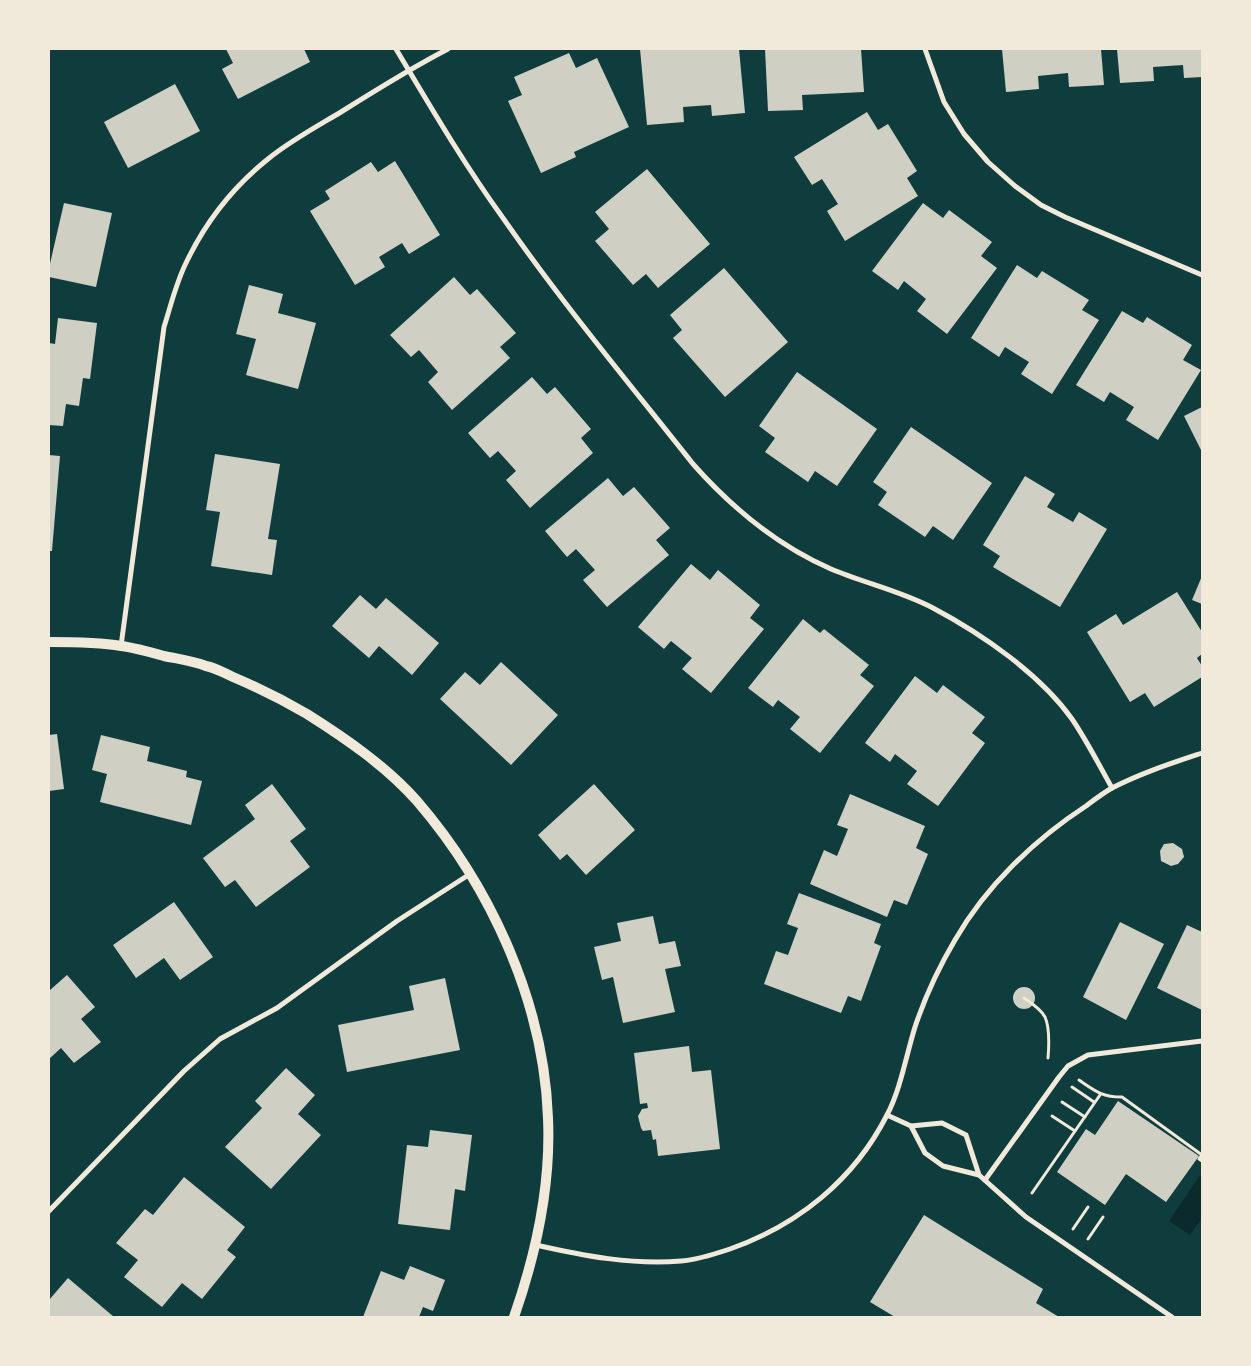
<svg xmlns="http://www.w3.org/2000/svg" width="1251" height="1366" font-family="'DM Sans',sans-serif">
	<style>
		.water { fill: #0a2a2b }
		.building { fill: #cfcfc3 }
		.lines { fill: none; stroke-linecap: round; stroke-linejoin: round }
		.path { stroke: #f1e9da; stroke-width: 3 }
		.minor { stroke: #f1e9da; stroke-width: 5 }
		.secondary { stroke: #f1e9da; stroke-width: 10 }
	</style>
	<rect width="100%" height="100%" fill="#0f3d3e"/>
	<!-- water -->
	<polygon class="water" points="1200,1175 1202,1177 1202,1218 1190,1235 1169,1221"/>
	<!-- building -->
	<g class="building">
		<polygon points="226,49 304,49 310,62 238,99 222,69 233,63"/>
		<polygon points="640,49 739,49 745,113 712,116 711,105 683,107 684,122 647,125"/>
		<polygon points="765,49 861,49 864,92 802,95 803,110 768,111"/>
		<polygon points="1002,49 1101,49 1104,85 1069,87 1068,73 1038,76 1039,89 1006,92"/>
		<polygon points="1117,49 1202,49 1202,77 1184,78 1183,65 1153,67 1154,81 1120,83"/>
		<polygon points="569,53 576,68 597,58 629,127 574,152 576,157 541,173 508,101 522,95 514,77"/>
		<polygon points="175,84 200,131 128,168 104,122"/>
		<polygon points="867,112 878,130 888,124 917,171 907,178 918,196 845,241 827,211 838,204 822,179 812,185 794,157"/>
		<polygon points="395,161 440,235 409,254 402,243 379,257 385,267 355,285 310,211 330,199 325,191 371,162 378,172"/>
		<polygon points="647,169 710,244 658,288 646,274 633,285 595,241 609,229 595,212"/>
		<polygon points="64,203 112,213 96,287 49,277 49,268"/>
		<polygon points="923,203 943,218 949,210 992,242 981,256 997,268 947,334 917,311 926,299 904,281 898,290 872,271"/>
		<polygon points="1017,265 1037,278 1042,271 1089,300 1082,310 1099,320 1052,394 1021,374 1029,362 1005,347 999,357 971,338"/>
		<polygon points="724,268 788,342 725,397 673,338 682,330 670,315"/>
		<polygon points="454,277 470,295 477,289 516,333 500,347 510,358 452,410 428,382 438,372 419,350 411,357 390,335"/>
		<polygon points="249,285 283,294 278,313 316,323 298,389 246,375 256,339 236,334"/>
		<polygon points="1122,311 1143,323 1147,317 1192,345 1183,360 1201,370 1158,440 1126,420 1134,407 1110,392 1104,402 1076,385"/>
		<polygon points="58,318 97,323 90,379 83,378 79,406 66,404 63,426 49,425 49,343 55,344"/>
		<polygon points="797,372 877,429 837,486 815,471 808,482 765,452 775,438 759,426"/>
		<polygon points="532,377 547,394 555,387 591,429 581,438 593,453 530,508 506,480 516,471 498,451 490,458 468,433"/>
		<polygon points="1202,407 1202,449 1201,450 1184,416"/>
		<polygon points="911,427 992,483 953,540 933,526 925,537 878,505 887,492 873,482"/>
		<polygon points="215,454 280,464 268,539 277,540 272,575 211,566 220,512 206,510"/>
		<polygon points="49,455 60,456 52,551 49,551"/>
		<polygon points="1025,476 1055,494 1047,507 1073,522 1079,512 1107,529 1060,607 993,567 1000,556 983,545"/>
		<polygon points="608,478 623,496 634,487 670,528 656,540 669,555 607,607 583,580 595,570 576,549 567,557 545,531"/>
		<polygon points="691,564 710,580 718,570 760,605 750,618 764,629 711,693 682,669 692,658 671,641 664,649 638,627"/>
		<polygon points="1202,576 1202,604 1192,600"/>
		<polygon points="1177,592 1202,632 1202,654 1197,658 1202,666 1202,677 1154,707 1145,693 1130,702 1087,632 1116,614 1123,625"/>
		<polygon points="360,595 376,609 386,598 439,643 412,675 379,646 369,658 332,626"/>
		<polygon points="803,619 820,633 824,629 869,665 860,675 874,686 820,753 790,729 800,717 778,700 773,707 748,688"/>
		<polygon points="501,662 558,715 511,765 440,699 465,672 480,685"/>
		<polygon points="915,676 937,693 943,685 985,717 972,733 985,743 938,806 907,784 917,771 895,754 890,762 865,743"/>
		<polygon points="57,734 64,789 49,791 49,735"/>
		<polygon points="101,735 150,747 147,761 187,771 186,777 202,781 191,825 100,802 107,774 92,770"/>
		<polygon points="272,784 306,829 290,841 310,867 256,907 235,880 225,887 203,858 255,819 245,805"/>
		<polygon points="594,784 635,830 586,875 567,854 560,860 538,835"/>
		<polygon points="850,794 925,826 916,848 928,854 907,905 894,900 887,917 810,884 824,850 837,856 848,829 837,825"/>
		<polygon points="1173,843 1182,849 1184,857 1178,864 1171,866 1161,861 1160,851 1164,844"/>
		<polygon points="799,893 881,924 874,943 881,946 861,1001 848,996 841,1013 764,984 776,951 788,955 798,928 787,924"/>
		<polygon points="174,902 213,957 180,980 164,958 136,978 113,945"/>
		<polygon points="653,916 659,944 675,941 681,966 665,969 675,1012 623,1023 613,977 602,980 594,947 621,941 617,923"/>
		<polygon points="1120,922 1164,944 1126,1020 1083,997"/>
		<polygon points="1187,925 1202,932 1202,1010 1157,988"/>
		<polygon points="67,975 95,1007 81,1019 101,1042 74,1063 61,1048 49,1059 49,991"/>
		<polygon points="445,978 460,1050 347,1072 338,1025 414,1010 409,986"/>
		<circle cx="1024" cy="998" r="11"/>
		<polygon points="689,1046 692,1072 711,1070 720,1149 658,1156 656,1139 653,1140 651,1130 643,1131 641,1128 638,1116 642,1109 648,1108 647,1103 640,1104 634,1053"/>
		<polygon points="286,1068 315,1095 298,1114 321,1135 271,1189 225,1147 262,1108 255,1101"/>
		<polygon points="1118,1101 1199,1156 1166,1202 1126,1174 1105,1205 1057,1172 1086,1129 1095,1135"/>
		<polygon points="430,1130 472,1135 465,1191 455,1189 450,1230 398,1224 407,1145 428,1147"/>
		<polygon points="184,1177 245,1227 227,1250 236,1257 202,1299 182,1283 162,1307 124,1277 138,1260 116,1243 145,1209 153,1215"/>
		<polygon points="924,1215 1043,1289 1036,1303 1059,1317 895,1317 870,1302"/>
		<polygon points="410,1266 445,1280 433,1311 423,1307 419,1317 363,1317 381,1271 404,1280"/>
		<polygon points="68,1278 114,1317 49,1317 49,1300"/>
	</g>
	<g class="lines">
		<!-- path -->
		<g class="path">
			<path d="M1024 998C1031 1003 1041 1009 1045 1017 1050 1028 1049 1046 1048 1058"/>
			<path d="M1079 1080C1095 1091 1102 1097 1122 1097L1202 1155 1199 1159 1202 1161"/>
			<polyline points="1072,1087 1094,1102"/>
			<polyline points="1062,1102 1085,1117"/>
			<polyline points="1052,1116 1075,1131"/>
			<polyline points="1032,1193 1100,1095"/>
			<polyline points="1073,1229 1088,1207"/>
			<polyline points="1088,1239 1103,1217"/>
		</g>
		<!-- minor -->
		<g class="minor">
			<path d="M396 49C430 106 464 164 503 218 562 303 629 383 693 464 732 508 776 545 831 569 864 583 901 591 933 608 982 634 1040 674 1072 719 1087 741 1099 765 1112 788"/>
			<polyline points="925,49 944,102 964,134 988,162 1015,186 1041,205 1065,217 1202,275"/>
			<path d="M121 646 164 327C171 305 176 283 186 263 205 223 233 187 268 159 290 141 316 127 341 112 376 90 411 68 448 49"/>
			<polyline points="887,1115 911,1126 942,1123 966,1135 979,1175"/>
			<polyline points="911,1126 925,1153 943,1166 979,1175 1026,1217 1172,1317"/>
			<polyline points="985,1180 1059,1077 1068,1066 1088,1055 1202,1041"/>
			<polyline points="49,1211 184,1071 220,1039 277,1008 397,921 470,874"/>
			<path d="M536 1245C584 1256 632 1265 681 1261 697 1260 715 1254 730 1249 798 1225 854 1180 887 1115 901 1088 906 1056 915 1027 925 997 939 967 955 940 986 886 1034 840 1086 806 1094 800 1103 793 1112 788 1141 773 1172 763 1202 753"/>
		</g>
		<!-- secondary -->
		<path class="secondary" d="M49 642C73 642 98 642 121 646 136 648 150 652 164 656 178 659 193 661 206 666 216 668 224 673 233 677 259 688 283 700 307 714 345 738 386 766 417 801 491 887 544 1003 548 1118 551 1185 536 1254 514 1317"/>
	</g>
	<!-- border -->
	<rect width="1251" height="1366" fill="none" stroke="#f1e9da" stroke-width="100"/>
</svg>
